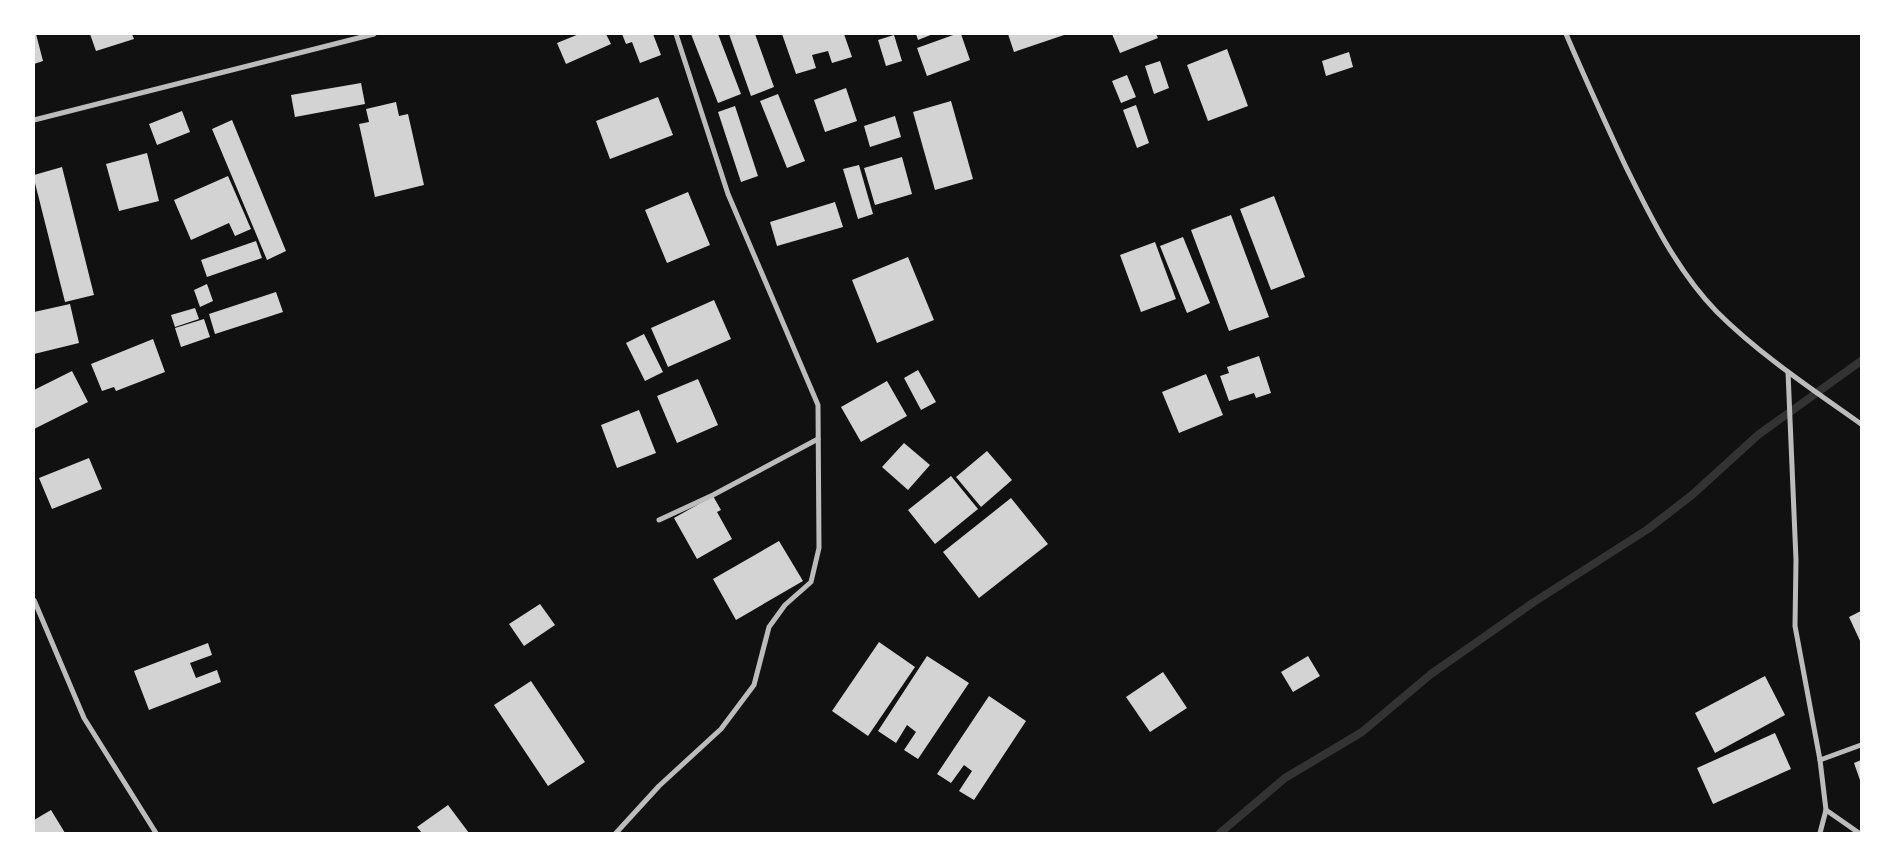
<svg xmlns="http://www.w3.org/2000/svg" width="1895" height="867" font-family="'Exo 2',sans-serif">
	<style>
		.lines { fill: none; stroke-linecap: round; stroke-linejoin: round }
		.stream { stroke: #333; stroke-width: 8 }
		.building { fill: #d3d3d3 }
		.minor { stroke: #bcbcbc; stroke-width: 5 }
	</style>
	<rect width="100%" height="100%" fill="#111"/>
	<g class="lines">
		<!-- stream -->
		<polyline class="stream" points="1220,833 1285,778 1362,732 1431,674 1534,602 1648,529 1692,495 1758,435 1861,361"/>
	</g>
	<!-- building -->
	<g class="building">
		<polygon points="34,34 36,34 43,61 34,64"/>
		<polygon points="90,34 132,34 134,39 96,51"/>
		<polygon points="579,34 606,34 611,44 566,64 557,43"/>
		<polygon points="622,34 653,34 661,55 640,63 632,42 626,44"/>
		<polygon points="691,34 718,34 741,94 718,103"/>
		<polygon points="729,34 755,34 774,87 751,96"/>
		<polygon points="782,34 844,34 852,57 832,63 828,51 812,55 816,68 796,74"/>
		<polygon points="916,34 933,34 918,40"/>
		<polygon points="956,34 961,34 970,60 927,76 917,48"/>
		<polygon points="1008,34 1067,34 1014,52"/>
		<polygon points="1112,34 1156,34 1158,38 1120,53"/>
		<polygon points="894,35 902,61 886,66 878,40"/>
		<polygon points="1227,49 1248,106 1208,121 1187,65"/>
		<polygon points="1349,52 1353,67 1326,76 1322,61"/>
		<polygon points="1160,61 1169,88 1154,94 1145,66"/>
		<polygon points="1127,75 1136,97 1121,103 1112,81"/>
		<polygon points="361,83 365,104 295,117 291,95"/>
		<polygon points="846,88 857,121 825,132 814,100"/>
		<polygon points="778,94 805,161 787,168 760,101"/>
		<polygon points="658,97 673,135 610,159 596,121"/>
		<polygon points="951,101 973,179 935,190 913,112"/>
		<polygon points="396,102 399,116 408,114 424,185 375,197 359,124 369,122 366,109"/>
		<polygon points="1136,105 1149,143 1137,148 1123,110"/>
		<polygon points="735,106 758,176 741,182 718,112"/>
		<polygon points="182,111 190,132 157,145 149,124"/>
		<polygon points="895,116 901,137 870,147 864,126"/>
		<polygon points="232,120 286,251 267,260 212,129"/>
		<polygon points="147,153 159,201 119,211 106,164"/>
		<polygon points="902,157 912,194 875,205 864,168"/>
		<polygon points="859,165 873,214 858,219 843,169"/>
		<polygon points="62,167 94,295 65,302 34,179 34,175"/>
		<polygon points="228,176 251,229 235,236 229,223 191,240 174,200"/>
		<polygon points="688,192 710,245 667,263 645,210"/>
		<polygon points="1274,196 1305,277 1271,290 1240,209"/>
		<polygon points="835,202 843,227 777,246 770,222"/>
		<polygon points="1231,215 1269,317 1229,331 1191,230"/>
		<polygon points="1183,237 1210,303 1187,313 1160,246"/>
		<polygon points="256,241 262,258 207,277 201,260"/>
		<polygon points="1155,242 1176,299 1141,312 1120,255"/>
		<polygon points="908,257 934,320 877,343 852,280"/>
		<polygon points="207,284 213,301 200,307 194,290"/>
		<polygon points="276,292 283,312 215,334 209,314"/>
		<polygon points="714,300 731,339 668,367 651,328"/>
		<polygon points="70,304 79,343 34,354 34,312"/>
		<polygon points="195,308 199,319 175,327 171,315"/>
		<polygon points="204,319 210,337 181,347 175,328"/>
		<polygon points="644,334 663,372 645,381 626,343"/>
		<polygon points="153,339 165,372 116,391 114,387 102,391 91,364"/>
		<polygon points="1259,356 1271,393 1256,398 1254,393 1229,401 1220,376 1229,373 1227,367"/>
		<polygon points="918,370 936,402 921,410 904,378"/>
		<polygon points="72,371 88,402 34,429 34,390"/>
		<polygon points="1206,374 1223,415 1179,433 1162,392"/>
		<polygon points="698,379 718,425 677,443 657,396"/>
		<polygon points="887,381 907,416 861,442 841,407"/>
		<polygon points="639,410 656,453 617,468 601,425"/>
		<polygon points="904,443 930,465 908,490 882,467"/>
		<polygon points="987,451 1012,480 981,507 956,477"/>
		<polygon points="89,458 102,489 52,509 39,478"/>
		<polygon points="951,476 978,509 935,544 908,510"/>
		<polygon points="713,496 721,510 717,512 732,539 697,559 674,518"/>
		<polygon points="1011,498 1048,544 979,598 943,552"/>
		<polygon points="779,541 803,581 736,620 713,579"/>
		<polygon points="540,604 555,625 524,646 509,624"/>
		<polygon points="1861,611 1861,643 1849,617"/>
		<polygon points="879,642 915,667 868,736 832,711"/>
		<polygon points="208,643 212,655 190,663 196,678 217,670 221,682 149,710 134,671"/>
		<polygon points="927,656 969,683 918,759 904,750 916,732 907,725 896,743 878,731"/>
		<polygon points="1308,656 1320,676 1293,692 1281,672"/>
		<polygon points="1163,672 1187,708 1150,732 1126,697"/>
		<polygon points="1765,676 1785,715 1715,753 1695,713"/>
		<polygon points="531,681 585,762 548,786 494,705"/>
		<polygon points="989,696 1026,721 974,800 959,791 972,771 964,765 951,783 937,774"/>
		<polygon points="1775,733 1791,769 1713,804 1697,768"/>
		<polygon points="1861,760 1861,783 1854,763"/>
		<polygon points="448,805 469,833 422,833 417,827"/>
		<polygon points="51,810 65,833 34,833 34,820"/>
	</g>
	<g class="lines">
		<!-- minor -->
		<g class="minor">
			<path d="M1566 34C1585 78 1605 122 1625 165 1650 216 1677 271 1717 312 1759 354 1813 390 1861 424"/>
			<polyline points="34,120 374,34"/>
			<polyline points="1788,372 1796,560 1795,626 1820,760 1826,810 1820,833"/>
			<polyline points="659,520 713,495 818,439"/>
			<polyline points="34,600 84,718 156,833"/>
			<polyline points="1820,760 1861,745"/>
			<polyline points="1826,810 1859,833"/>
			<polyline points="616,833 659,786 721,729 754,685 769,627 785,605 811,582 819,548 818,405 728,194 676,34"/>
		</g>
	</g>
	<!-- border -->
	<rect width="1895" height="867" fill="none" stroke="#ffffff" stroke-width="70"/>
</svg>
